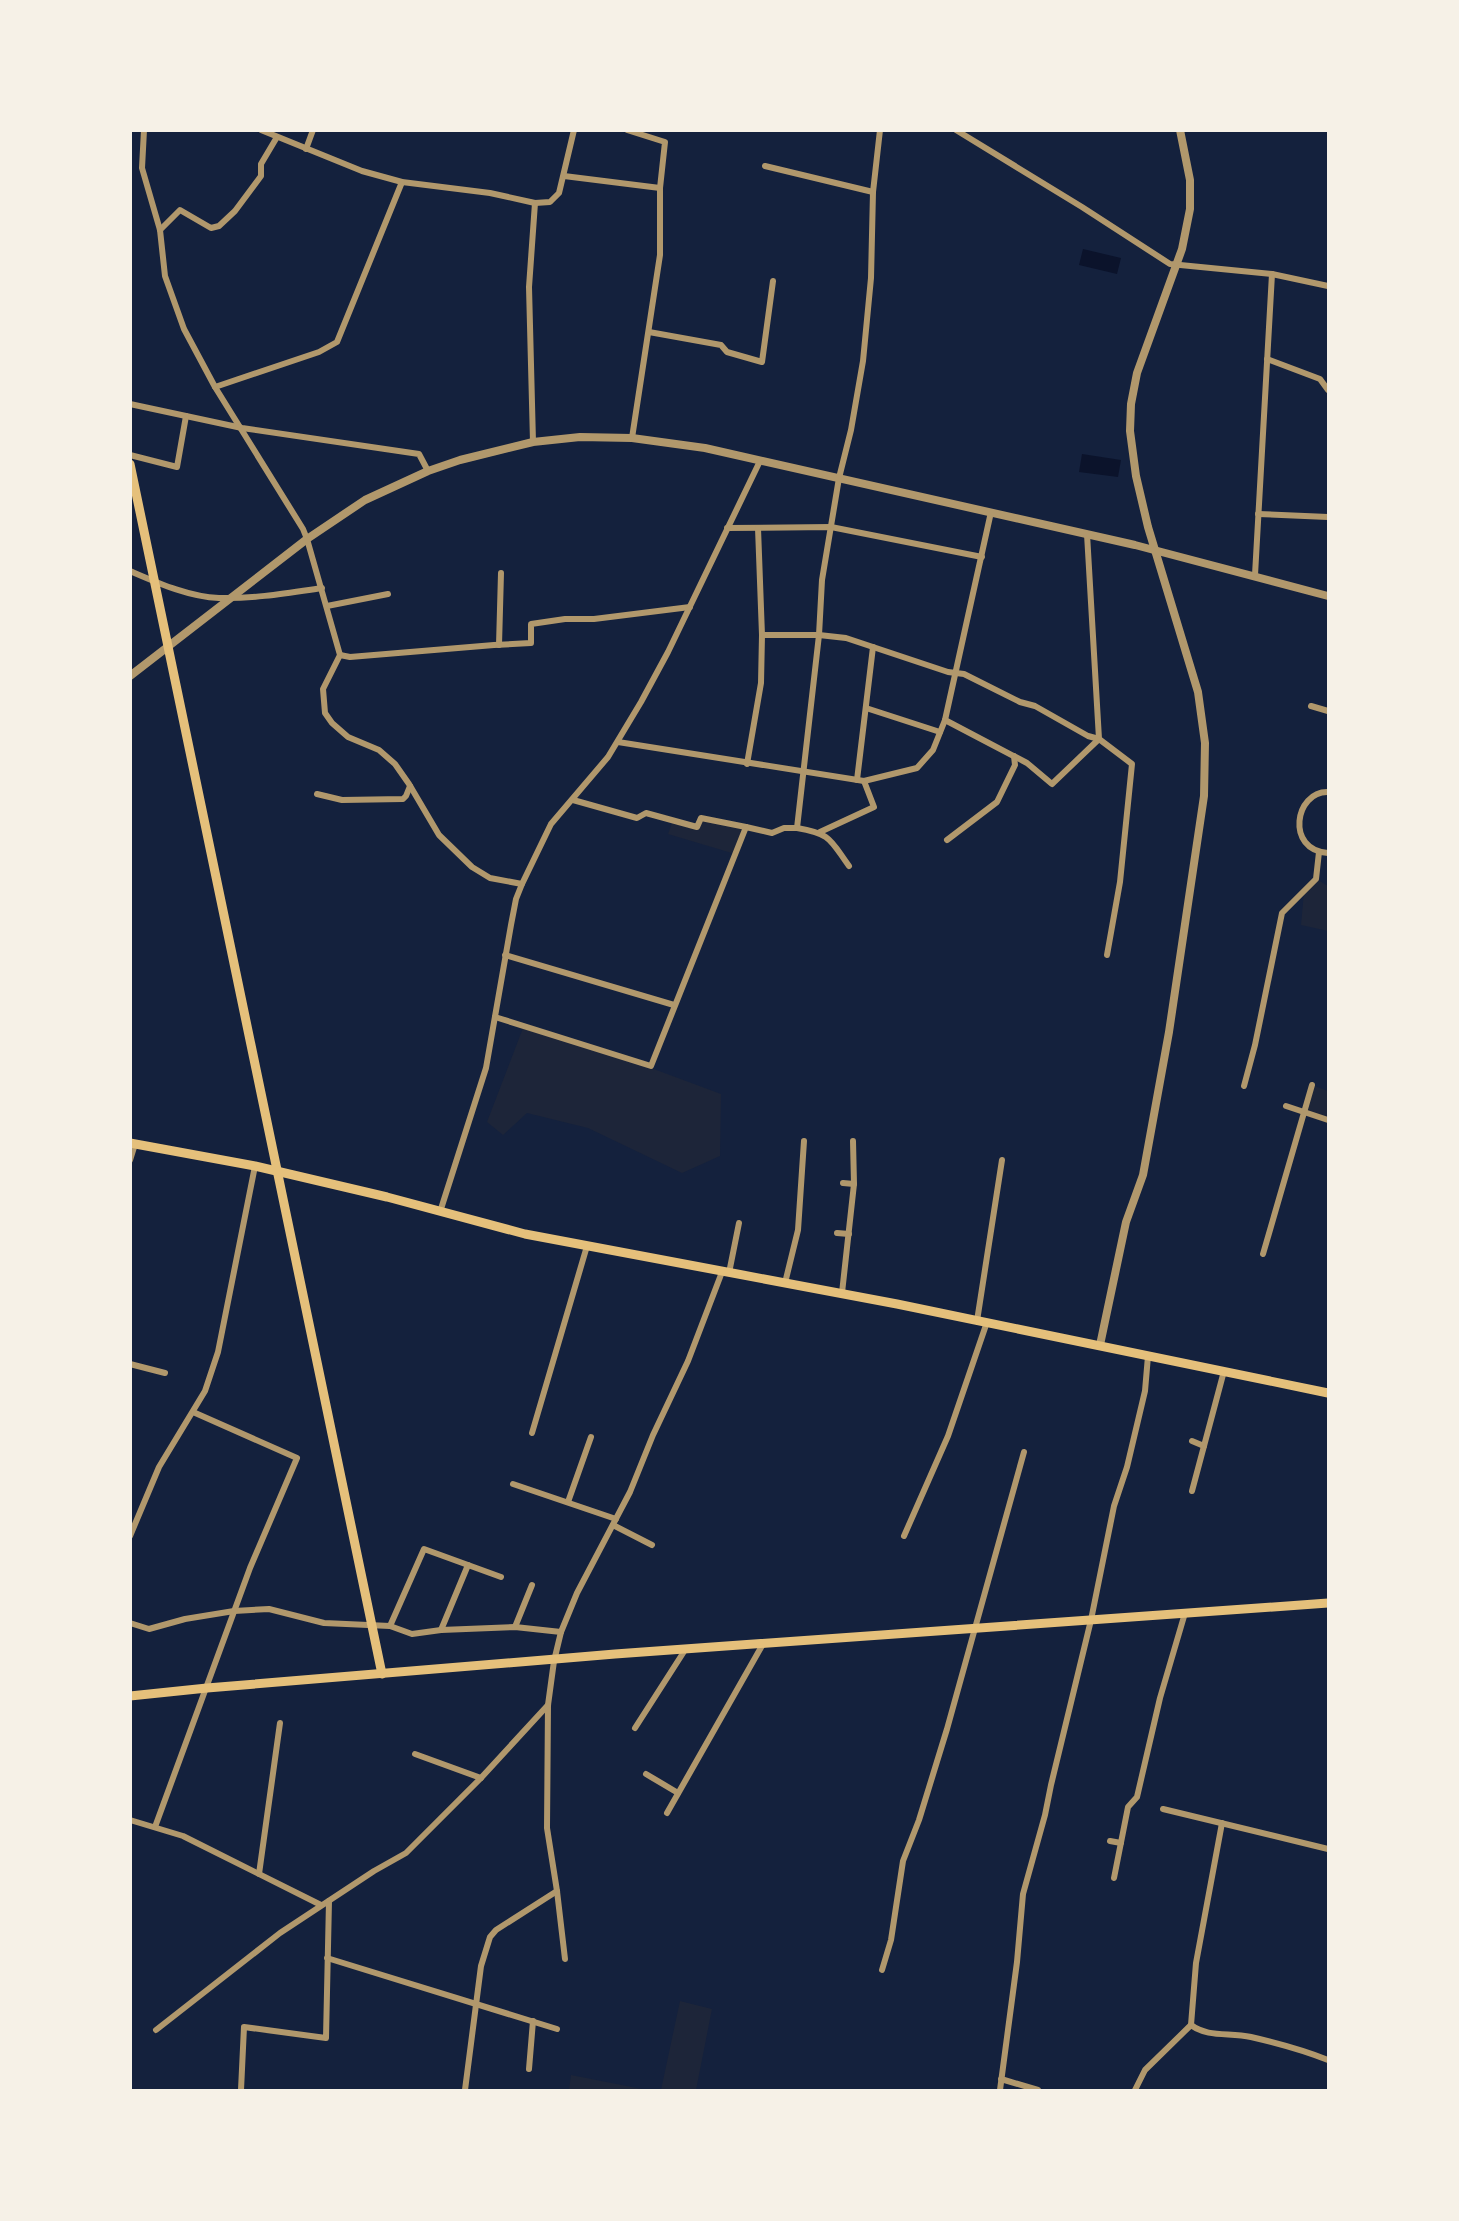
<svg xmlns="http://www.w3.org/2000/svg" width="1459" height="2221" font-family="'DejaVu Sans',sans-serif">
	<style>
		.green { fill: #1d2539 }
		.water { fill: #0b132b }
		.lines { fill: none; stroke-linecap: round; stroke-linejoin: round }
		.minor { stroke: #b1986c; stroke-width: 6 }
		.tertiary { stroke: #b1986c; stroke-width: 8 }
		.primary { stroke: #e5c07b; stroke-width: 9 }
	</style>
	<rect width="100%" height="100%" fill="#14213d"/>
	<!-- green -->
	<g class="green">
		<polygon points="701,818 746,827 735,854 668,834 673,820 696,827"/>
		<polygon points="1316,879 1328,886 1328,931 1301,925 1304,892"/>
		<polygon points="523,1028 651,1068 721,1094 720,1156 682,1173 588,1128 527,1113 503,1135 487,1122"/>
		<polygon points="1312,1085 1328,1091 1328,1120 1304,1112"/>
		<polygon points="680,2001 712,2009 696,2090 661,2090"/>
		<polygon points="571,2075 647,2090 569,2090"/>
	</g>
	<!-- water -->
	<g class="water">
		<polygon points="1083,249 1121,258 1117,274 1079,265"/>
		<polygon points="1082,454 1121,460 1118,477 1079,472"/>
	</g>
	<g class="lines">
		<!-- minor -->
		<g class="minor">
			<polyline points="144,130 142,168 160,230 165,276 184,329 215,387 303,529 307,539 340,655 323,689 325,713 332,723 348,737 379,750 395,764 409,784 439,835 472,867 490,878 522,884"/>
			<polyline points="261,130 362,171 402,182 490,193 535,203 550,202 559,193 574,130"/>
			<polyline points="627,130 665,142 660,188 660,255 632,438"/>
			<polyline points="956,130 1082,207 1170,264 1272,274 1328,286"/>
			<polyline points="306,149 313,130"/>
			<polyline points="765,166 873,192"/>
			<polyline points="564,176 660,188"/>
			<polyline points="160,230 180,210 211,228 219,226 235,211 261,176 261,164 277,137"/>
			<polyline points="649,332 721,345 727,352 762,362 773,281"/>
			<polyline points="1267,359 1320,379 1328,390"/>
			<polyline points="215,387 319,352 337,342 402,182"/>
			<polyline points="130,404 242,428 419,454 428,471"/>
			<polyline points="533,442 529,287 535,203"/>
			<polyline points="130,455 177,467 186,416"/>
			<polyline points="1258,514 1328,517"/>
			<polyline points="727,528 831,527 982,557"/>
			<path d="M130 571C158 583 189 597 219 598 253 599 288 593 322 588"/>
			<polyline points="1255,575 1272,274"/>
			<polyline points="327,606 388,594"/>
			<polyline points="762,635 819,635 846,638 948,672 964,674 1020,702 1035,706 1088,736 1099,739 1132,764 1120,882 1107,955"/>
			<polyline points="499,645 501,573"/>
			<polyline points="340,655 350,657 494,645 531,643 531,624 565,619 594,619 690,607"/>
			<polyline points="1311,706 1328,711"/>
			<polyline points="866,708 940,732"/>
			<polyline points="945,720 1027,763 1052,784 1099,739 1087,534"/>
			<polyline points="618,742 864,781 917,768 933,750 945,720 991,512"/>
			<polyline points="747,764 761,683 762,635 758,528"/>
			<polyline points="857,780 873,647"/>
			<path d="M1328 792C1295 791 1285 850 1328 853"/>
			<polyline points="317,794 342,800 403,799 406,796 410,786"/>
			<polyline points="573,800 637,818 646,813 697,827 701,818 746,827"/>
			<path d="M797 828C832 834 830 840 849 866"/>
			<polyline points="820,832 874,807 864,781"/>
			<polyline points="947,840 997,802 1015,765 1014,756"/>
			<polyline points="505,955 674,1005"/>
			<polyline points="495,1017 651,1066 746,827 772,833 784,828 797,828 819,635 822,580 839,478 851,430 863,361 871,278 873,192 880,130"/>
			<polyline points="1244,1086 1255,1045 1282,913 1316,879 1319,852"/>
			<polyline points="1286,1106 1328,1120"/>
			<polyline points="130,1160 135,1144"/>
			<polyline points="843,1183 854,1184"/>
			<polyline points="440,1212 486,1068 511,925 516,899 522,884 551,824 608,757 641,702 668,652 760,461"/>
			<polyline points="837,1233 849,1234"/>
			<polyline points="1263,1254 1312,1085"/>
			<polyline points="729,1273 739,1223"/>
			<polyline points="785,1283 798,1230 804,1141"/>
			<polyline points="842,1293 854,1184 853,1141"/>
			<polyline points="977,1321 1002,1160"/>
			<polyline points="130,1364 165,1373"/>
			<polyline points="532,1433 587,1246"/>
			<polyline points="1192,1441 1204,1446"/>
			<polyline points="513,1484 616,1519"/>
			<polyline points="1192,1491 1224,1371"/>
			<polyline points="568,1502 591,1437"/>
			<polyline points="613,1525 652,1545"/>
			<polyline points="130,1536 159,1467 205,1391 218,1352 255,1166"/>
			<polyline points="904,1536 948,1436 987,1322"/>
			<polyline points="468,1565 501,1577"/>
			<polyline points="130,1623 149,1629 185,1619 234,1611 269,1609 324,1623 390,1626 412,1634 441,1630 515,1627 561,1632"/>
			<polyline points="390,1626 424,1549 468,1565 441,1630"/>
			<polyline points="515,1627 532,1585"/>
			<polyline points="635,1728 685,1650"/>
			<polyline points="415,1754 481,1778"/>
			<polyline points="646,1774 678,1793"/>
			<polyline points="1163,1809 1328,1849"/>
			<polyline points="667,1813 763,1644"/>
			<polyline points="130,1820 183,1836 321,1905"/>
			<path d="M1222 1823 1196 1963 1191 2025C1208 2038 1230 2032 1251 2037 1277 2043 1303 2050 1328 2060"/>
			<polyline points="155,1827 250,1568 297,1458 193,1412"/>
			<polyline points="1110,1841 1121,1843"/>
			<polyline points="259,1874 280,1723"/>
			<polyline points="1114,1878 1128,1807 1137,1797 1160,1698 1185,1613"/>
			<polyline points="327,1958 557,2029"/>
			<polyline points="565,1959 557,1891 547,1828 548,1705 554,1661 561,1632 577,1593 630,1492 653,1435 688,1361 722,1272"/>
			<polyline points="882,1970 891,1940 903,1861 919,1820 947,1729 1024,1452"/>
			<polyline points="156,2030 280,1933 374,1871 406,1853 480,1779 548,1705"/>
			<polyline points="529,2069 533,2021"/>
			<polyline points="1001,2079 1038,2090"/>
			<polyline points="241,2090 244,2027 326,2038 329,1901"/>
			<polyline points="465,2090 481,1966 490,1937 496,1930 557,1891"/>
			<polyline points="1000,2090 1017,1962 1023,1894 1045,1815 1051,1785 1091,1620 1114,1506 1127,1467 1145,1391 1148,1356"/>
			<polyline points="1135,2090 1145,2070 1191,2025"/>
		</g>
		<!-- tertiary -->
		<g class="tertiary">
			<polyline points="130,676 307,539 365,500 428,471 460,460 533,442 580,437 632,438 705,448 1135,545 1328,596"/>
			<polyline points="1100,1345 1126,1222 1143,1175 1169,1032 1204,796 1205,743 1198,692 1148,527 1136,476 1130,431 1131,404 1137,373 1182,249 1190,209 1190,180 1180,130"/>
		</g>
		<!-- primary -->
		<g class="primary">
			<polyline points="130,464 382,1674"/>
			<polyline points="130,1143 255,1166 387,1197 525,1234 897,1304 1328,1393"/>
			<polyline points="130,1696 207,1688 615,1654 1328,1603"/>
		</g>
	</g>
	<!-- border -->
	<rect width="1459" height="2221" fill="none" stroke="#f6f1e7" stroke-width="264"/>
</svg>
